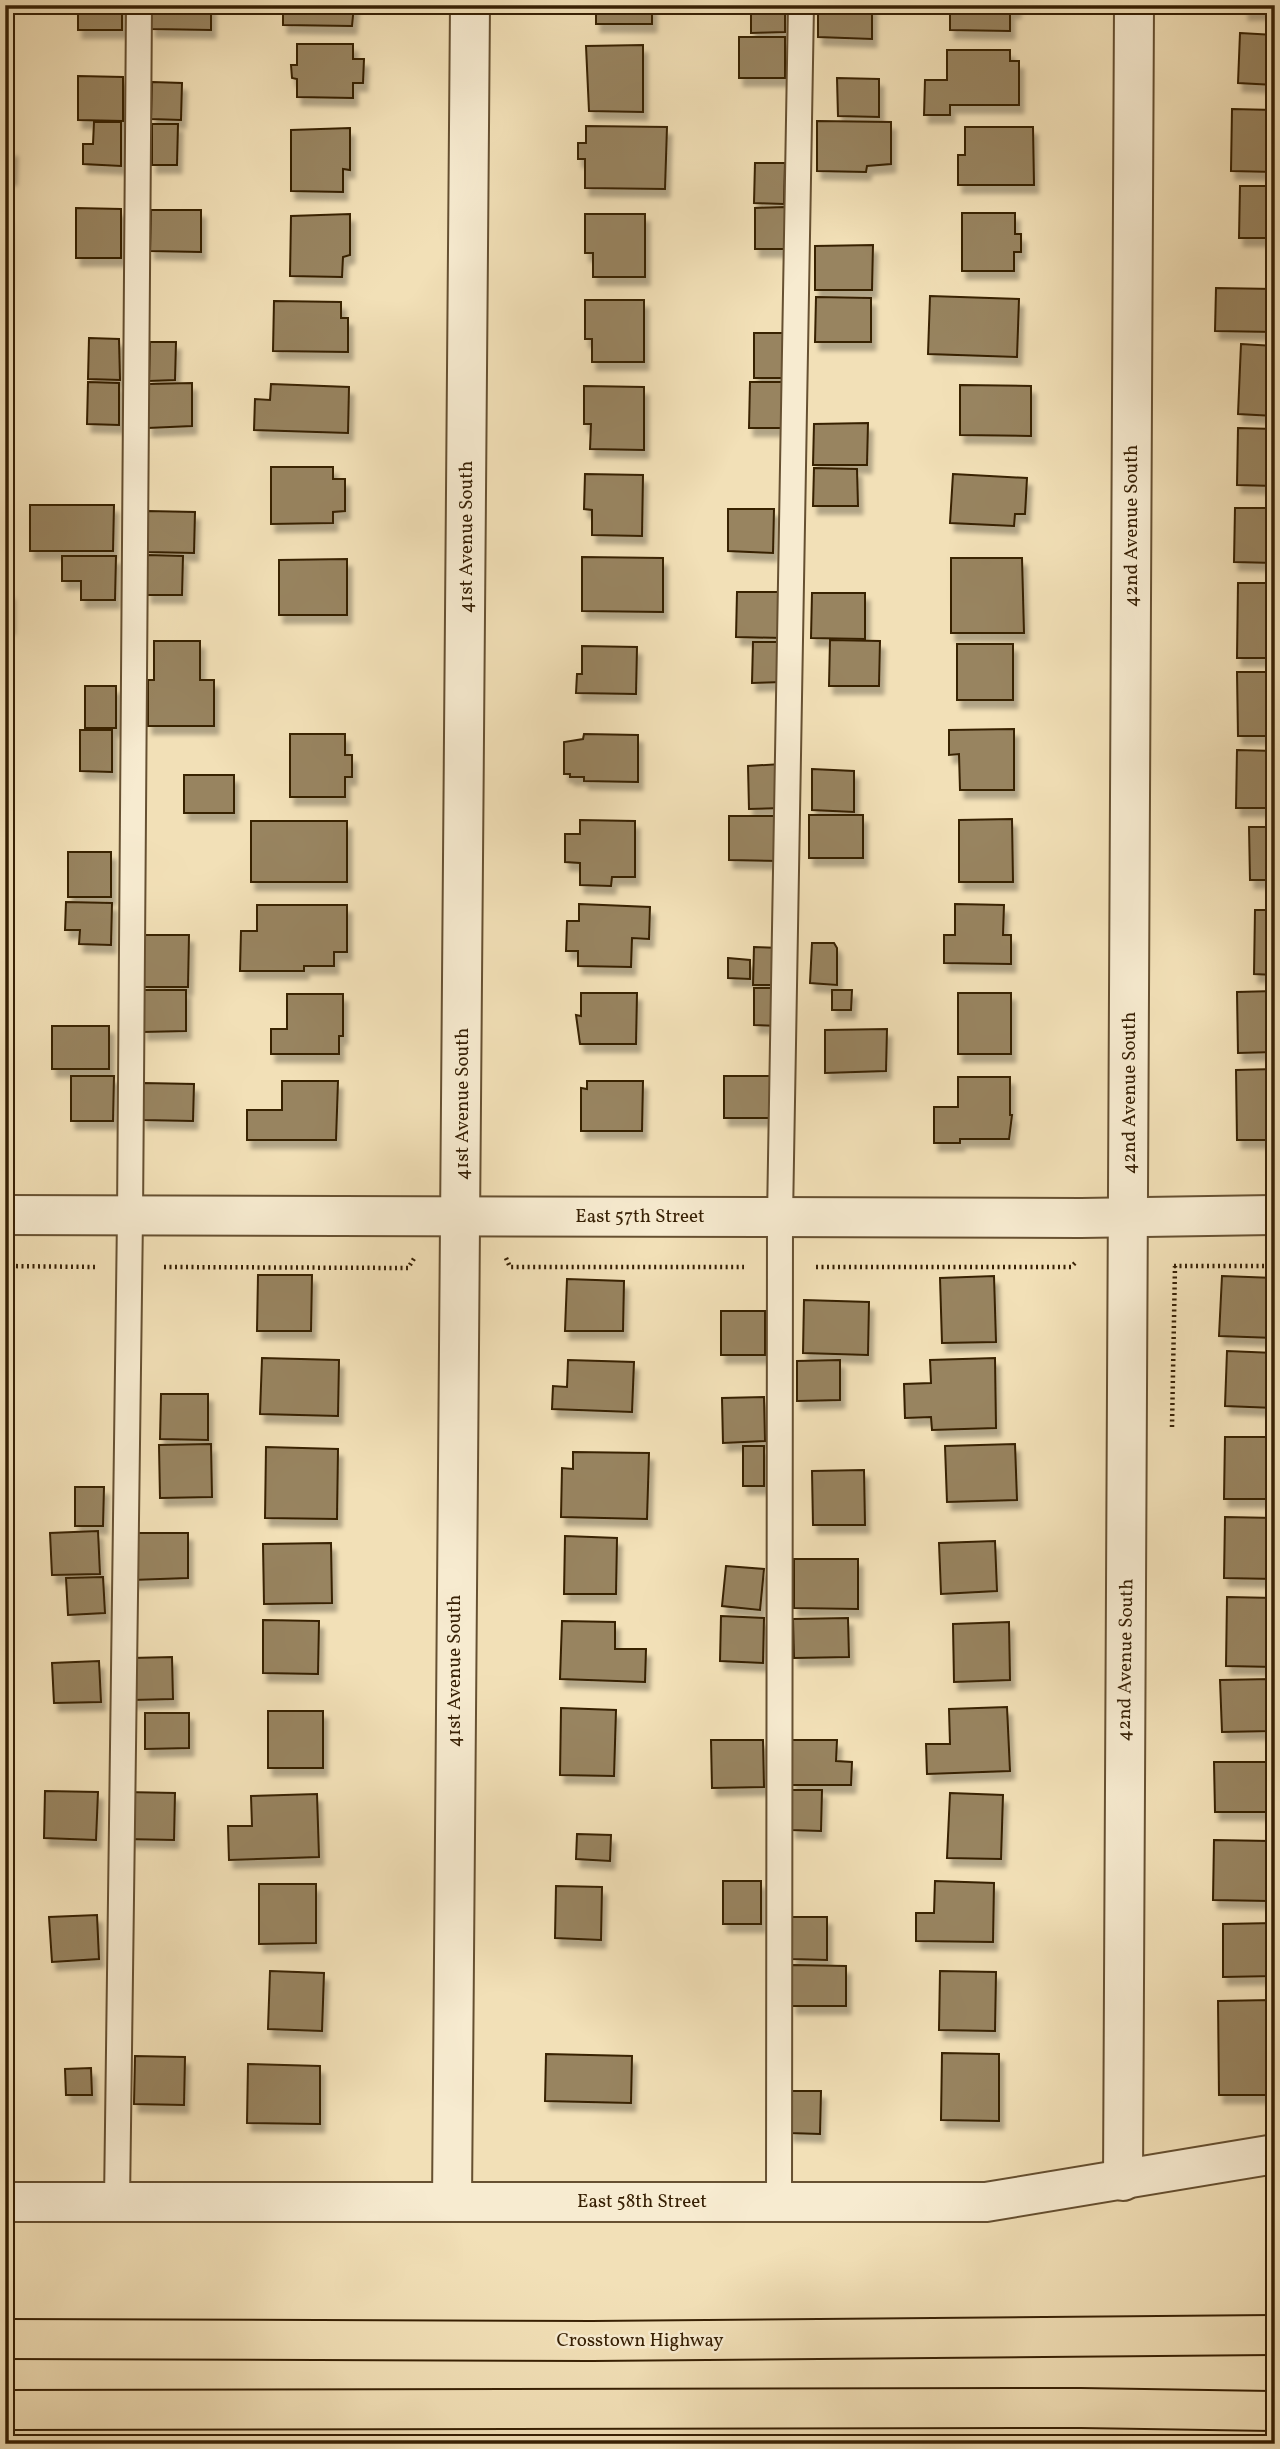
<svg xmlns="http://www.w3.org/2000/svg" width="1280" height="2449" font-family="Vollkorn,serif">
	<style>
		.building { fill: #988461; stroke: #372004; stroke-width: 2; filter: url(#shadow) }
		.lines { fill: none; stroke-linecap: round; stroke-linejoin: round }
		.service-casing { stroke: #665031; stroke-width: 28 }
		.minor-casing { stroke: #665031; stroke-width: 42 }
		.motorway-casing { stroke: #372004; stroke-width: 42 }
		.path { stroke: #372004; stroke-width: 4.5; stroke-dasharray: 2 3.5; stroke-linecap: butt }
		.service { stroke: #f7ebd0; stroke-width: 24 }
		.minor { stroke: #f7ebd0; stroke-width: 38 }
		.motorway { stroke: #f2e0b7; stroke-width: 38 }
		.labels { text-anchor: middle; dominant-baseline: central; stroke-width: 5; stroke-linejoin: round; paint-order: stroke }
		.street-label { font-size: 19px; fill: #372004; stroke: #f7ebd0 }
	</style>
	<defs>
		<filter id="shadow"><feDropShadow dx="4.5" dy="8" stdDeviation="2" flood-color="#0004"/></filter>
	</defs>
	<rect width="100%" height="100%" fill="#f2e0b7"/>
	<filter id="stains"><feTurbulence type="fractalNoise" baseFrequency=".00286" numOctaves="4"/><feColorMatrix values="0 0 0 0 .2 0 0 0 0 .09 0 0 0 0 .02 0 0 0 .5 -.17"/></filter>
	<radialGradient id="worn" r=".72"><stop offset=".6" stop-color="#630" stop-opacity="0"/><stop offset="1" stop-color="#630" stop-opacity=".3"/></radialGradient>
	<!-- building -->
	<g class="building">
		<rect x="78" y="5" width="44" height="25"/>
		<polygon points="152,5 211,5 211,30 151,29"/>
		<polygon points="283,5 354,5 352,26 283,25"/>
		<rect x="596" y="5" width="56" height="19"/>
		<polygon points="751,5 785,5 785,32 751,33"/>
		<polygon points="818,5 872,5 872,39 818,37"/>
		<polygon points="950,5 1016,5 1016,10 1010,10 1010,31 950,30"/>
		<polygon points="1244,5 1275,5 1275,11 1244,12"/>
		<polygon points="1240,33 1275,35 1275,85 1238,83"/>
		<rect x="739" y="37" width="46" height="41"/>
		<polygon points="297,44 353,44 353,59 364,59 363,83 353,83 353,98 297,97 297,79 292,78 291,65 297,65"/>
		<polygon points="643,45 643,112 589,111 586,46"/>
		<polygon points="947,50 1010,50 1010,61 1019,61 1019,105 950,105 950,115 924,115 925,80 947,80"/>
		<polygon points="78,76 123,77 123,121 78,120"/>
		<polygon points="837,78 879,79 879,117 838,116"/>
		<polygon points="152,82 182,83 181,120 151,119"/>
		<polygon points="1232,109 1275,110 1275,172 1231,171"/>
		<polygon points="817,121 891,122 891,164 867,166 866,172 817,171"/>
		<polygon points="94,122 121,122 121,166 83,164 83,144 93,144"/>
		<polygon points="152,124 178,124 177,165 152,165"/>
		<polygon points="586,126 667,127 665,189 585,188 585,159 578,159 578,143 586,143"/>
		<polygon points="965,127 1033,127 1034,185 958,185 958,155 965,155"/>
		<polygon points="350,128 350,170 343,169 343,192 291,191 291,130"/>
		<polygon points="5,149 13,149 12,177 5,177"/>
		<polygon points="755,163 785,163 784,204 754,203"/>
		<polygon points="1240,186 1275,186 1275,238 1239,238"/>
		<polygon points="785,207 785,249 755,249 755,208"/>
		<polygon points="76,208 121,209 121,258 76,258"/>
		<polygon points="151,210 201,210 201,252 150,251"/>
		<polygon points="962,213 1015,213 1015,234 1021,234 1021,252 1014,252 1014,271 962,271"/>
		<polygon points="350,214 350,255 343,257 342,277 290,276 291,216"/>
		<polygon points="585,214 645,214 645,277 593,277 593,253 585,253"/>
		<rect x="5" y="216" width="2" height="65"/>
		<polygon points="873,245 872,290 815,290 815,246"/>
		<polygon points="1216,288 1275,289 1275,332 1215,331"/>
		<polygon points="930,296 1019,299 1017,357 928,354"/>
		<polygon points="816,297 871,298 871,342 815,342"/>
		<polygon points="585,300 644,300 644,362 592,362 592,339 585,339"/>
		<polygon points="274,301 341,302 341,318 348,318 348,352 273,351"/>
		<rect x="754" y="333" width="31" height="45"/>
		<polygon points="89,338 119,339 120,380 88,379"/>
		<polygon points="150,342 176,342 175,380 149,381"/>
		<polygon points="1241,344 1275,346 1275,416 1238,414"/>
		<polygon points="88,382 119,383 119,425 87,424"/>
		<polygon points="750,382 785,382 784,428 749,428"/>
		<polygon points="192,383 192,426 148,428 148,384"/>
		<polygon points="271,384 349,387 348,433 254,430 255,399 270,400"/>
		<polygon points="960,385 1031,386 1031,436 960,435"/>
		<polygon points="584,386 644,387 644,450 590,449 591,424 584,424"/>
		<polygon points="868,423 867,465 813,465 814,424"/>
		<polygon points="1238,428 1275,429 1275,486 1237,485"/>
		<polygon points="271,467 333,467 333,479 345,479 345,511 333,512 333,523 271,524"/>
		<polygon points="814,468 857,469 858,506 813,506"/>
		<polygon points="585,474 643,475 642,536 592,535 592,510 584,509"/>
		<polygon points="953,474 1027,478 1025,514 1015,514 1014,526 950,523"/>
		<polygon points="30,505 114,505 113,551 30,551"/>
		<polygon points="1235,508 1275,508 1275,563 1234,562"/>
		<polygon points="728,509 774,509 773,553 728,551"/>
		<polygon points="147,511 195,512 194,553 146,552"/>
		<polygon points="147,555 183,556 182,595 147,595"/>
		<polygon points="62,556 116,556 115,600 81,600 81,581 62,581"/>
		<polygon points="582,557 663,558 663,612 582,611"/>
		<polygon points="951,558 1022,558 1024,633 951,633"/>
		<polygon points="347,559 347,615 279,615 279,560"/>
		<polygon points="1238,583 1275,583 1275,658 1237,658"/>
		<rect x="5" y="592" width="5" height="34"/>
		<polygon points="737,592 783,592 783,638 736,637"/>
		<polygon points="812,593 865,593 865,639 811,638"/>
		<polygon points="830,640 880,641 879,686 829,686"/>
		<polygon points="154,641 200,641 200,680 214,680 214,726 148,726 148,680 154,680"/>
		<polygon points="753,642 781,642 782,682 752,683"/>
		<rect x="957" y="644" width="56" height="56"/>
		<polygon points="582,646 637,647 636,694 576,693 577,674 582,674"/>
		<polygon points="1237,672 1275,672 1275,736 1238,736"/>
		<rect x="85" y="686" width="31" height="42"/>
		<polygon points="1014,729 1014,790 960,790 959,754 949,755 949,730"/>
		<polygon points="80,730 112,730 112,772 80,771"/>
		<polygon points="290,734 345,734 345,755 352,755 352,777 345,777 345,797 290,797"/>
		<polygon points="584,734 638,735 638,782 584,781 584,777 570,777 570,774 564,774 564,742 583,739"/>
		<polygon points="1237,750 1275,751 1275,808 1236,808"/>
		<polygon points="781,764 781,808 749,809 748,766"/>
		<polygon points="812,769 854,771 854,812 812,810"/>
		<rect x="184" y="775" width="50" height="38"/>
		<rect x="809" y="815" width="54" height="43"/>
		<polygon points="729,816 781,816 780,861 729,860"/>
		<polygon points="1012,819 1013,882 959,882 959,820"/>
		<polygon points="580,820 635,821 635,877 612,877 611,886 580,885 580,863 565,862 565,834 580,834"/>
		<rect x="251" y="821" width="96" height="61"/>
		<polygon points="1249,827 1275,827 1275,880 1250,880"/>
		<rect x="68" y="852" width="43" height="45"/>
		<polygon points="66,902 112,903 111,945 79,944 80,930 65,930"/>
		<polygon points="579,904 650,907 649,939 632,938 631,967 578,966 578,951 566,951 567,921 579,921"/>
		<polygon points="955,904 1004,905 1003,935 1011,935 1011,964 944,963 944,935 955,935"/>
		<polygon points="257,905 347,905 347,952 334,952 334,966 304,966 304,971 240,971 241,931 257,931"/>
		<polygon points="1255,910 1275,910 1275,975 1254,974"/>
		<polygon points="143,935 189,935 188,987 143,987"/>
		<polygon points="812,943 834,943 837,948 837,985 810,983"/>
		<polygon points="754,947 780,948 780,985 753,985"/>
		<polygon points="728,958 750,960 750,979 728,978"/>
		<polygon points="754,988 779,988 779,1026 754,1025"/>
		<polygon points="143,990 186,990 186,1031 143,1032"/>
		<polygon points="832,990 852,990 851,1010 832,1010"/>
		<polygon points="1275,991 1275,1052 1238,1053 1237,992"/>
		<polygon points="581,993 637,993 636,1044 580,1044 576,1015 581,1016"/>
		<rect x="958" y="993" width="53" height="61"/>
		<polygon points="287,994 343,994 343,1036 339,1036 339,1054 271,1054 271,1029 287,1029"/>
		<rect x="52" y="1026" width="57" height="43"/>
		<polygon points="887,1029 886,1071 825,1073 825,1030"/>
		<polygon points="1275,1069 1275,1140 1237,1140 1236,1070"/>
		<polygon points="71,1076 114,1076 113,1121 71,1121"/>
		<rect x="724" y="1076" width="52" height="42"/>
		<polygon points="958,1077 1010,1077 1010,1115 1012,1115 1009,1139 960,1139 960,1143 934,1143 934,1107 958,1107"/>
		<polygon points="282,1081 338,1081 336,1140 247,1140 247,1110 282,1110"/>
		<polygon points="587,1081 643,1081 642,1131 581,1131 581,1088 587,1089"/>
		<polygon points="143,1083 194,1084 193,1121 142,1120"/>
		<polygon points="258,1275 312,1275 311,1331 257,1331"/>
		<polygon points="994,1276 996,1342 942,1343 940,1278"/>
		<polygon points="1222,1276 1275,1278 1275,1338 1219,1336"/>
		<polygon points="567,1279 624,1281 623,1331 565,1331"/>
		<polygon points="804,1300 869,1302 868,1355 803,1353"/>
		<rect x="721" y="1311" width="44" height="44"/>
		<polygon points="1227,1351 1275,1353 1275,1408 1225,1406"/>
		<polygon points="262,1358 339,1360 338,1416 260,1414"/>
		<polygon points="995,1358 996,1428 932,1430 931,1417 905,1418 904,1384 931,1383 930,1360"/>
		<polygon points="568,1360 634,1362 632,1412 552,1409 553,1386 567,1387"/>
		<polygon points="840,1360 840,1400 797,1401 797,1361"/>
		<polygon points="161,1394 208,1394 208,1440 160,1439"/>
		<polygon points="764,1397 765,1441 723,1443 722,1398"/>
		<polygon points="1225,1437 1275,1437 1275,1499 1224,1499"/>
		<polygon points="211,1444 212,1497 160,1498 159,1445"/>
		<polygon points="1015,1444 1017,1500 947,1502 945,1446"/>
		<rect x="743" y="1446" width="21" height="40"/>
		<polygon points="266,1447 338,1449 337,1519 265,1518"/>
		<polygon points="573,1452 649,1453 647,1519 561,1517 562,1468 573,1469"/>
		<polygon points="864,1470 865,1525 813,1525 812,1471"/>
		<polygon points="75,1487 104,1487 103,1526 75,1526"/>
		<polygon points="1225,1517 1275,1518 1275,1579 1224,1578"/>
		<polygon points="98,1531 100,1574 52,1575 50,1533"/>
		<polygon points="131,1533 188,1533 188,1578 132,1580"/>
		<polygon points="565,1536 617,1538 616,1594 564,1594"/>
		<polygon points="995,1541 997,1591 941,1594 939,1543"/>
		<polygon points="331,1543 332,1603 264,1604 263,1544"/>
		<polygon points="794,1559 858,1559 858,1609 794,1608"/>
		<polygon points="726,1566 764,1569 760,1610 722,1606"/>
		<polygon points="103,1577 105,1613 68,1615 66,1578"/>
		<polygon points="1227,1597 1275,1598 1275,1667 1226,1666"/>
		<polygon points="721,1616 764,1618 763,1663 720,1661"/>
		<polygon points="848,1618 849,1657 794,1658 793,1619"/>
		<polygon points="263,1620 319,1621 318,1674 263,1673"/>
		<polygon points="562,1621 615,1622 615,1649 646,1649 645,1682 560,1679"/>
		<polygon points="1009,1622 1010,1680 954,1682 953,1624"/>
		<polygon points="172,1657 173,1699 132,1700 131,1658"/>
		<polygon points="99,1661 101,1702 54,1703 52,1663"/>
		<polygon points="1271,1679 1272,1731 1222,1732 1220,1680"/>
		<polygon points="1007,1707 1010,1771 927,1774 926,1744 950,1744 949,1709"/>
		<polygon points="561,1708 616,1710 614,1776 560,1775"/>
		<rect x="268" y="1711" width="55" height="57"/>
		<polygon points="145,1713 189,1713 189,1748 145,1749"/>
		<polygon points="711,1740 763,1740 764,1787 712,1788"/>
		<polygon points="792,1740 837,1740 836,1761 852,1762 851,1785 791,1785"/>
		<polygon points="1214,1762 1266,1762 1267,1812 1215,1812"/>
		<polygon points="792,1790 822,1790 821,1831 791,1830"/>
		<polygon points="45,1791 98,1792 96,1840 44,1838"/>
		<polygon points="125,1792 175,1793 174,1840 124,1839"/>
		<polygon points="950,1793 1003,1795 1001,1859 947,1858"/>
		<polygon points="317,1794 319,1857 229,1860 228,1826 252,1826 251,1796"/>
		<polygon points="577,1834 611,1835 610,1861 576,1859"/>
		<polygon points="1214,1840 1270,1841 1269,1901 1213,1900"/>
		<rect x="723" y="1881" width="38" height="43"/>
		<polygon points="935,1881 994,1883 993,1942 916,1941 916,1913 934,1913"/>
		<polygon points="259,1884 316,1884 316,1943 259,1944"/>
		<polygon points="556,1886 602,1887 601,1940 555,1938"/>
		<polygon points="97,1915 99,1959 52,1962 49,1917"/>
		<polygon points="792,1917 827,1917 827,1960 792,1959"/>
		<polygon points="1275,1923 1275,1976 1223,1977 1223,1924"/>
		<polygon points="792,1965 846,1966 846,2006 792,2006"/>
		<polygon points="270,1971 324,1973 322,2031 268,2029"/>
		<polygon points="940,1971 996,1972 995,2031 939,2030"/>
		<polygon points="1271,2000 1272,2095 1219,2095 1218,2001"/>
		<polygon points="942,2053 999,2054 999,2121 941,2120"/>
		<polygon points="546,2054 632,2056 631,2103 545,2101"/>
		<polygon points="135,2056 185,2057 184,2105 134,2104"/>
		<polygon points="248,2064 320,2066 320,2124 247,2123"/>
		<polygon points="91,2068 92,2095 66,2095 65,2069"/>
		<polygon points="789,2091 821,2091 820,2134 789,2133"/>
	</g>
	<g class="lines">
		<defs>
			<g id="service">
				<polyline points="117,2202 130,1217 139,5"/>
				<polyline points="779,2202 780,1217 801,5"/>
			</g>
			<g id="minor">
				<polyline points="5,1215 1081,1218 1275,1215"/>
				<polyline points="1123,2181 1134,5"/>
				<polyline points="5,2202 986,2202 1275,2154"/>
				<polyline points="452,2202 470,5"/>
			</g>
			<g id="motorway">
				<polyline points="5,2339 592,2341 1275,2335"/>
				<polyline points="5,2410 1081,2408 1275,2411"/>
			</g>
		</defs>
		<!-- service casing -->
		<use href="#service" class="service-casing"/>
		<!-- minor casing -->
		<use href="#minor" class="minor-casing"/>
		<!-- motorway casing -->
		<use href="#motorway" class="motorway-casing"/>
		<!-- path -->
		<g class="path">
			<polyline points="506,1258 510,1267 744,1267"/>
			<polyline points="5,1266 96,1267"/>
			<polyline points="1174,1266 1275,1266"/>
			<polyline points="164,1267 408,1268 415,1257"/>
			<polyline points="816,1267 1071,1267 1077,1261"/>
			<polyline points="1172,1427 1175,1266"/>
		</g>
		<!-- service -->
		<use href="#service" class="service"/>
		<!-- minor -->
		<use href="#minor" class="minor"/>
		<!-- motorway -->
		<use href="#motorway" class="motorway"/>
	</g>
	<g class="labels">
		<!-- street labels -->
		<g class="street-label">
			<text transform="translate(1132 526) rotate(-90)">42nd Avenue South</text>
			<text transform="translate(467 537) rotate(-90)">41st Avenue South</text>
			<text transform="translate(1130 1093) rotate(-90)">42nd Avenue South</text>
			<text transform="translate(463 1104) rotate(-90)">41st Avenue South</text>
			<text x="640" y="1217">East 57th Street</text>
			<text transform="translate(1126 1660) rotate(-89)">42nd Avenue South</text>
			<text transform="translate(455 1671) rotate(-90)">41st Avenue South</text>
			<text x="642" y="2202">East 58th Street</text>
			<text x="640" y="2341">Crosstown Highway</text>
		</g>
	</g>
	<!-- margin -->
	<rect width="1280" height="2449" fill="none" stroke="#f2e0b7" stroke-width="28"/>
	<rect x="7" y="7" width="1266" height="2435" fill="none" stroke="#372004" stroke-width="3.5"/>
	<rect x="14" y="14" width="1252" height="2421" fill="none" stroke="#372004" stroke-width="2"/>
	<rect width="100%" height="100%" filter="url(#stains)"/>
	<rect width="100%" height="100%" fill="url(#worn)"/>
</svg>
